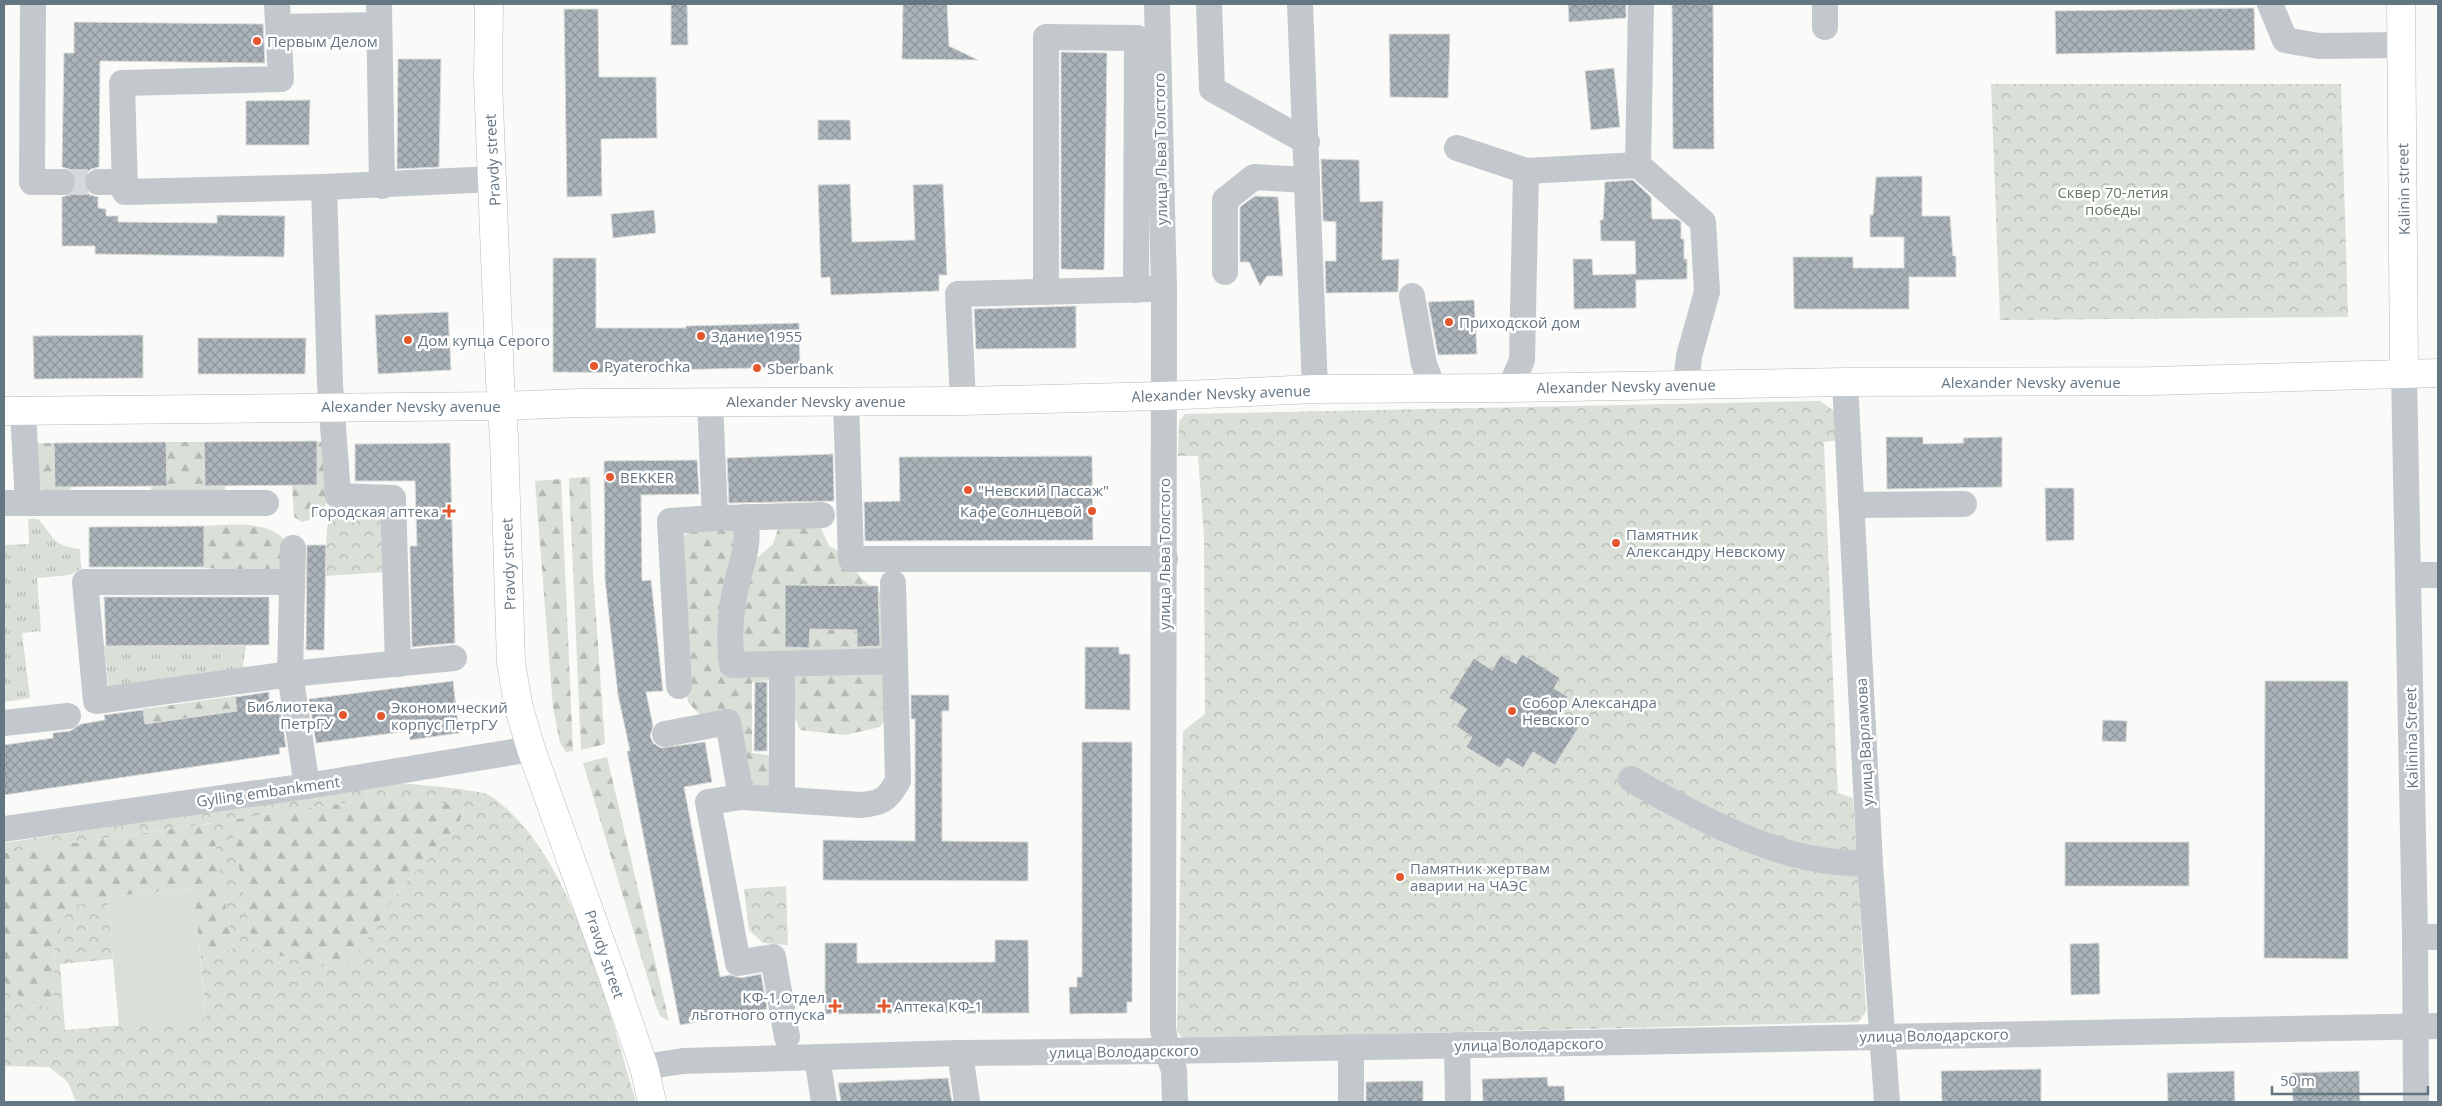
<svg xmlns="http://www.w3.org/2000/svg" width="2442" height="1106" font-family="'Open Sans',sans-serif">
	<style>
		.grass { fill: url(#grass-tufts) }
		.forest { fill: url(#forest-firs) }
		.park { fill: url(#park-crowns); fill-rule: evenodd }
		.pitch { fill: #dadfd7 }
		.building { fill: url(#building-cross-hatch); stroke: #dcdcda }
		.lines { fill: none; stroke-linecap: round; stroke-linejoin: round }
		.minor-tunnel { stroke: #d5d9db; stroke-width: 26; stroke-dasharray: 26 13; stroke-linecap: butt }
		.major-casing { stroke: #b5babe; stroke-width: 29 }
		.minor { stroke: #c3c8cc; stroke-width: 26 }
		.major { stroke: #fff; stroke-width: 28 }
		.poi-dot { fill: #e4572e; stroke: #fff; stroke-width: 2 }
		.labels { text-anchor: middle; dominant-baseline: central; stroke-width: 5; stroke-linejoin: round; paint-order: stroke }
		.poi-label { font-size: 15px; fill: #657683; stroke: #fff; text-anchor: start }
		.street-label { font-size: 15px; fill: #657683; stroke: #fff }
		.park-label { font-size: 15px; fill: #687a64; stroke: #fff }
	</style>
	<defs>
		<pattern id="grass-tufts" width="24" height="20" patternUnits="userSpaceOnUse" patternTransform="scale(1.25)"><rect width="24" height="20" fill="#dadfd7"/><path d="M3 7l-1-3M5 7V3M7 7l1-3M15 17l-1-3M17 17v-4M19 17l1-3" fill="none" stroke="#b4b9b4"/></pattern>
		<pattern id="forest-firs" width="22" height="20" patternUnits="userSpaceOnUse" patternTransform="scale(1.25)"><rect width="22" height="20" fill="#dadfd7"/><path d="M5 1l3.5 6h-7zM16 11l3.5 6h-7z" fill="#b4b9b4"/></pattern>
		<pattern id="park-crowns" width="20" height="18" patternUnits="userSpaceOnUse" patternTransform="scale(1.25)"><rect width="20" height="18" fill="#dadfd7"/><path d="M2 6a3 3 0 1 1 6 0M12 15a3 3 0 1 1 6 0" fill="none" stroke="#b4b9b4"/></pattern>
		<pattern id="building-cross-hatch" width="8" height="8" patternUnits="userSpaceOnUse" patternTransform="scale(1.25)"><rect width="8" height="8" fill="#aab3b9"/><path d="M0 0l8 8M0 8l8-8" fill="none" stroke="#8e969c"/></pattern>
	</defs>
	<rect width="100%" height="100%" fill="#fafaf8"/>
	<!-- grass -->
	<g class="grass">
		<path d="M28 519H38C54 537 53 546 80 549L81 569 70 575 37 578 41 631 22 633 30 698 4 702V545L29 544Z"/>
		<polygon points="104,646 246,646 242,673 109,691"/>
	</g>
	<!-- forest -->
	<g class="forest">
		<path d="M317 441 322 442C326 470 342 514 302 522L294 517 292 485H317Z"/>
		<polygon points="166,442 204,442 205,486 225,486 225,498 152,499 151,487 167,486"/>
		<polygon points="35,443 54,443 55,487 71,487 72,499 41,494"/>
		<polygon points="590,477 593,574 605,744 581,750 569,478"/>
		<polygon points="561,479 573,751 566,752 560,743 553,707 535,481"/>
		<path d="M204 526C228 525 265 520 283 538V566L278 571 271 572 204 568Z"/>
		<polygon points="738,526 738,551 758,557 773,544 779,526 821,528 829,546 844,554 862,579 887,598 891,710 880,727 845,735 800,730 789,703 774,680 752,682 752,753 769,755 772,790 748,791 734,721 704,720 688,702 683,676 678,541 692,529"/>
		<polygon points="235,696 237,711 145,724 143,709"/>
		<polygon points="607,757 669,1021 660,1016 656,1006 583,763"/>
		<polygon points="398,795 465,806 456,831 404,884 345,972 253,949 231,820"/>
		<path d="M213 823 233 949 201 960 193 888 107 897 70 907 55 943 53 1010C34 1004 15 997 4 981V853Z"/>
	</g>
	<!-- park -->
	<g class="park">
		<polygon points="1991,84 2341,84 2348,317 2000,320"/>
		<polygon points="1820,401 1837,413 1839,440 1824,442 1836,756 1838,793 1853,798 1866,1012 1858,1022 1183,1039 1177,1031 1183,731 1205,714 1204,537 1198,456 1178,456 1179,421 1185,414"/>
		<polygon points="340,506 386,507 388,572 325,576 327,527"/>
		<path d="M398 783C413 784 481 790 489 795 573 850 608 1010 636 1102H76L68 1082 49 1067 4 1066V981C15 997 34 1004 53 1009L55 943 69 907 107 897 113 959 60 964 65 1030 206 1018 201 960 233 949 212 823 4 853V843ZM398 795 465 807 456 831 404 884 345 972 253 949 231 820Z"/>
		<polygon points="786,886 788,945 763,943 749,930 744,889"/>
	</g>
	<!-- pitch -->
	<polygon class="pitch" points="194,888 206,1018 119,1026 107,897"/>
	<!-- building -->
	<g class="building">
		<polygon points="671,4 687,4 688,45 671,45"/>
		<polygon points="903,4 947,4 949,46 978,60 902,59"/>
		<polygon points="1568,4 1626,4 1626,18 1569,22"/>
		<polygon points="1672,4 1713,4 1714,149 1673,149"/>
		<polygon points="2254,8 2255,50 2056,54 2055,11"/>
		<polygon points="564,9 598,9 599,77 656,77 657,138 601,139 602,196 567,197"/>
		<polygon points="74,22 263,24 265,63 100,61 99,167 91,169 85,174 83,182 85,189 90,195 98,197 98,208 106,209 106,216 118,216 118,222 217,223 217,215 285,216 284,257 95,254 95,246 62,246 62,197 70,195 75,189 77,182 75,174 69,169 62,167 64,53 74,53"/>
		<polygon points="1389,34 1450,34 1448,98 1390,97"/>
		<polygon points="1061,52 1107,53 1104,270 1061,269"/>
		<polygon points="398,59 441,59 439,167 397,169"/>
		<polygon points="1614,68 1620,127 1591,130 1585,71"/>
		<polygon points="310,100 309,145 246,145 246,101"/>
		<polygon points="818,120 850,120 851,140 818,140"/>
		<polygon points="1321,159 1359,160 1360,202 1383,201 1382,260 1399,259 1398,292 1326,293 1325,261 1336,261 1336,222 1323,221"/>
		<polygon points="1922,176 1922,216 1950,216 1953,256 1956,256 1956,277 1909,277 1909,309 1794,309 1793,257 1853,257 1853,268 1904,268 1904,237 1870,237 1870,215 1873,215 1876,177"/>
		<polygon points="1633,180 1651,197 1652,219 1677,219 1681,222 1681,239 1684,239 1684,259 1687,259 1687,279 1636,280 1636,308 1574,309 1573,259 1592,259 1593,275 1636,274 1635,241 1601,241 1600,220 1603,220 1605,182"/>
		<polygon points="850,184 852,242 915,240 913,185 943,184 947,275 939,275 939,291 831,295 830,277 821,278 818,185"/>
		<polygon points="1255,196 1278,197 1283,276 1267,276 1260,286 1249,262 1240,262 1240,207"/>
		<polygon points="654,210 656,233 613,238 611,214"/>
		<polygon points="553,258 596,258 596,328 686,328 686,326 799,323 800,367 665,370 665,373 553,372"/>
		<polygon points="1474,300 1477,354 1438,355 1428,302"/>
		<polygon points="1076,306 1076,348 976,349 974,309"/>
		<polygon points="448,312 451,370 378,374 375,315"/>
		<polygon points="143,335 143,378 34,379 33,336"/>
		<polygon points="198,338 306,338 305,374 198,374"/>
		<polygon points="1886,437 1923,437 1923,444 1964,443 1963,438 2002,437 2002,487 1887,489"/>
		<polygon points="317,441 317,485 205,486 204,442"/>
		<polygon points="166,442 167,486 55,487 54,443"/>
		<polygon points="450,443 455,643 412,647 410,546 417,546 415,481 355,481 355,444"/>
		<polygon points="833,454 834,501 729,503 727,458"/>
		<polygon points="1092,456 1093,540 865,541 864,502 900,501 899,457"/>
		<polygon points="697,460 699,494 641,495 642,581 651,580 663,691 646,692 653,726 650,736 653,743 661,748 705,742 712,782 684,787 720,977 730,975 741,978 761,974 767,1009 680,1025 627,751 630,751 618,695 605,580 604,461"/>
		<polygon points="2045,488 2074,488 2074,540 2046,541"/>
		<polygon points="204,526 204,567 89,567 89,527"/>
		<polygon points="307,545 326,545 324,650 306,650"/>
		<polygon points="785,585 878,586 880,646 857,647 857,630 810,629 809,648 785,647"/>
		<polygon points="104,597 269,597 269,645 106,646"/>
		<polygon points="1085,647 1119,647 1119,654 1130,654 1130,710 1085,709"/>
		<polygon points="1522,654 1560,678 1554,688 1568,697 1557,714 1579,727 1555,765 1533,752 1523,768 1507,758 1500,768 1466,747 1472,737 1456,726 1467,709 1449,698 1474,658 1492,670 1501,655 1516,664"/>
		<polygon points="453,681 459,733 410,740 409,731 316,743 309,699"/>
		<polygon points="2265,681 2348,681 2348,959 2264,958"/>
		<polygon points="755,682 767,682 767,751 754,751"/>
		<polygon points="269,692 269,707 280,707 286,747 279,748 280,754 4,795 4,745 53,738 53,733 70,731 81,724 105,720 104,715 143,710 145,724 237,711 235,697"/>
		<polygon points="911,695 949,695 949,711 942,711 942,841 1028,842 1028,881 823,880 823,840 915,841 915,719 911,719"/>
		<polygon points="2103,720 2127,721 2126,742 2102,741"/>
		<polygon points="1082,742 1132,742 1132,1002 1127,1002 1127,1013 1070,1014 1069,987 1077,987 1077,977 1082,977"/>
		<rect x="2065" y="842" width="124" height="44"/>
		<polygon points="995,940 1028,940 1029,1013 825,1014 825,943 857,943 857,963 995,962"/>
		<polygon points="2099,943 2100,994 2071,995 2070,944"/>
		<polygon points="2041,1069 2041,1102 1942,1102 1941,1071"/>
		<polygon points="2234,1071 2235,1102 2168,1102 2167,1073"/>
		<polygon points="2359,1071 2360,1102 2293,1102 2292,1073"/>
		<polygon points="1547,1077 1548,1086 1564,1086 1565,1102 1483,1102 1482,1079"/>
		<polygon points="948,1078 952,1102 841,1102 838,1083"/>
		<polygon points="1406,1081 1423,1081 1423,1102 1366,1102 1366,1082"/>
	</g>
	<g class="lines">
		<!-- minor-tunnel -->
		<polyline class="minor-tunnel" points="62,182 98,182"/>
		<defs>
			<g id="major">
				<polyline points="489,4 488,80 500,381 504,437 511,663 519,708 531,749 612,974 644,1067 652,1102"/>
				<polyline points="2401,4 2404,374"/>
				<polyline points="4,411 501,406 579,403 963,401 1162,396 1315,389 1510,388 1845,382 2152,381 2438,373"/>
			</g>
		</defs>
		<!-- major casing -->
		<use href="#major" class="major-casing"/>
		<!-- minor -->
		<g class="minor">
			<polyline points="33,4 32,182 62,182"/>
			<polyline points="277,4 281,79 122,83 125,192 324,187"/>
			<polyline points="379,4 382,186"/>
			<polyline points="1157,4 1164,289 1163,1029 1167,1051 1174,1070 1175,1102"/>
			<polyline points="1209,4 1212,89 1307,142"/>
			<polyline points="1300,4 1315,389"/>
			<polyline points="1825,4 1825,27"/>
			<polyline points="2270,4 2285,40 2319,46 2401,45"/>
			<polyline points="280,27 378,25"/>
			<polyline points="1457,148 1526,171 1638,165 1703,222 1707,292 1689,356 1686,385"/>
			<polyline points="1638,165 1641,4"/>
			<polyline points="98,182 125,182"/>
			<polyline points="1225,272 1225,200 1254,177 1307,180"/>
			<polyline points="1046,292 1046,37 1137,38 1136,290"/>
			<polyline points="1412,296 1424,364 1433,388"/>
			<polyline points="2404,374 2415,937 2416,1102"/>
			<polyline points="1845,382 1870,864 1887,1102"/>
			<polyline points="1510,388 1522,360 1526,171"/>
			<polyline points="846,401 851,559 1165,559"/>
			<polyline points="963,401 958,294 1153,289"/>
			<polyline points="23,411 28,503 266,503"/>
			<polyline points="4,503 28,503"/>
			<polyline points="1851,505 1964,504"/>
			<path d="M745 517C751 549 739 566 734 596 730 619 729 642 732 665L895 661"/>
			<polyline points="728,518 822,515"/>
			<polyline points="293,548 290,674 307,786"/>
			<polyline points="2408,575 2438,575"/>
			<polyline points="292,582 85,582 96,701 290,674 454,658"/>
			<polyline points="398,664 393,498 338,496 330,384 324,187 493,179"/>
			<polyline points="679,686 670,521 715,518 710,402"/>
			<polyline points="4,723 68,716"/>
			<polyline points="665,734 728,722 741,797 708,802 738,963 773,957 787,1037"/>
			<path d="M1631 779C1684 810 1756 849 1816 859 1834 863 1852 863 1870 864"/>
			<path d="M741 797 861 805C882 803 887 800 898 781L893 583"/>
			<polyline points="782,799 782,666"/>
			<polyline points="4,829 307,786 531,749"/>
			<polyline points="2415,937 2438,937"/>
			<polyline points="1457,1045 1458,1102"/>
			<polyline points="960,1053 967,1102"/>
			<polyline points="817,1057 824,1102"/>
			<polyline points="644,1067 683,1061 960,1053 1167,1051 2438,1026"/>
			<polyline points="1351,1102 1351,1047"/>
		</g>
		<!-- major -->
		<use href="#major" class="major"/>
	</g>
	<!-- markers -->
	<g class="poi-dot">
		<circle cx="257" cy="41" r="5"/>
		<circle cx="1449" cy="322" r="5"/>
		<circle cx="701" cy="336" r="5"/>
		<circle cx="408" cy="340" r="5"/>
		<circle cx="594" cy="366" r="5"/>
		<circle cx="757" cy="368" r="5"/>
		<circle cx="610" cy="477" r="5"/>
		<circle cx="968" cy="490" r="5"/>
		<path d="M446.5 503.5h5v5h5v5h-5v5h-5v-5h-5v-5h5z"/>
		<circle cx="1092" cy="511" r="5"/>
		<circle cx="1616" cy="543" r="5"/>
		<circle cx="1512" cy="711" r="5"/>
		<circle cx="343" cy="715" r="5"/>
		<circle cx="381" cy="716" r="5"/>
		<circle cx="1400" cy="877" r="5"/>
		<path d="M832.5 998.5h5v5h5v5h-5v5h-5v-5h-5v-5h5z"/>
		<path d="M881.5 998.5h5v5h5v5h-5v5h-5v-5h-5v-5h5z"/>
	</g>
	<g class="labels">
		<!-- poi labels -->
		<g class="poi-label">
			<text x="267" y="41">Первым Делом</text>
			<text x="1459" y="322">Приходской дом</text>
			<text x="711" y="336">Здание 1955</text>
			<text x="418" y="340">Дом купца Серого</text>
			<text x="604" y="366">Pyaterochka</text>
			<text x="767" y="368">Sberbank</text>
			<text x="620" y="477">BEKKER</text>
			<text x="978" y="490">"Невский Пассаж"</text>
			<text x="439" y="511" text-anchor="end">Городская аптека</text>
			<text x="1082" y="511" text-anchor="end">Кафе Солнцевой</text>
			<text x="1626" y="534">Памятник<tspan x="1626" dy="17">Александру Невскому</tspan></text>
			<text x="1522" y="702">Собор Александра<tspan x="1522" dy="17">Невского</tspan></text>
			<text x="333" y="706" text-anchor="end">Библиотека<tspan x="333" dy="17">ПетрГУ</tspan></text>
			<text x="391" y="707">Экономический<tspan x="391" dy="17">корпус ПетрГУ</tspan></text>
			<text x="1410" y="868">Памятник жертвам<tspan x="1410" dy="17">аварии на ЧАЭС</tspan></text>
			<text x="825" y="997" text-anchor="end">КФ-1,Отдел<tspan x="825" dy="17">льготного отпуска</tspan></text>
			<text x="894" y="1006">Аптека КФ-1</text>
		</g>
		<!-- street labels -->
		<g class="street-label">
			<text transform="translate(1160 149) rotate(-91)">улица Льва Толстого</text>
			<text transform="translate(492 160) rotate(-93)">Pravdy street</text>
			<text transform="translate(2403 189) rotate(-91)">Kalinin street</text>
			<text x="2031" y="382">Alexander Nevsky avenue</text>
			<text transform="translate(1626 386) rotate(-1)">Alexander Nevsky avenue</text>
			<text transform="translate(1221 393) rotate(-2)">Alexander Nevsky avenue</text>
			<text x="816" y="401">Alexander Nevsky avenue</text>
			<text x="411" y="406">Alexander Nevsky avenue</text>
			<text transform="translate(1164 554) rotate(-90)">улица Льва Толстого</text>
			<text transform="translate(508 564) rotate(-92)">Pravdy street</text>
			<text transform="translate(2411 738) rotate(-91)">Kalinina Street</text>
			<text transform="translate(1864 742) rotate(-93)">улица Варламова</text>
			<text transform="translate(268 791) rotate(-8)">Gylling embankment</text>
			<text transform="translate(605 954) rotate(71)">Pravdy street</text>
			<text transform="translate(1934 1035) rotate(-1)">улица Володарского</text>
			<text transform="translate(1529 1044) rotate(-1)">улица Володарского</text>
			<text transform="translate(1124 1051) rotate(-1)">улица Володарского</text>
		</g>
		<!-- park labels -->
		<g class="park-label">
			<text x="2113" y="192">Сквер 70-летия<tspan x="2113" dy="17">победы</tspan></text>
		</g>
	</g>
	<!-- border -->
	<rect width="2442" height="1106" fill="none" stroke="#657683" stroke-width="10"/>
	<!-- scale -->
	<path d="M2272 1086v8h156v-8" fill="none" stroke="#657683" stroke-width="2.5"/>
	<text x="2280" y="1086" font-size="15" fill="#657683" stroke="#ffffff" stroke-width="4" paint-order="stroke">50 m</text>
</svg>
